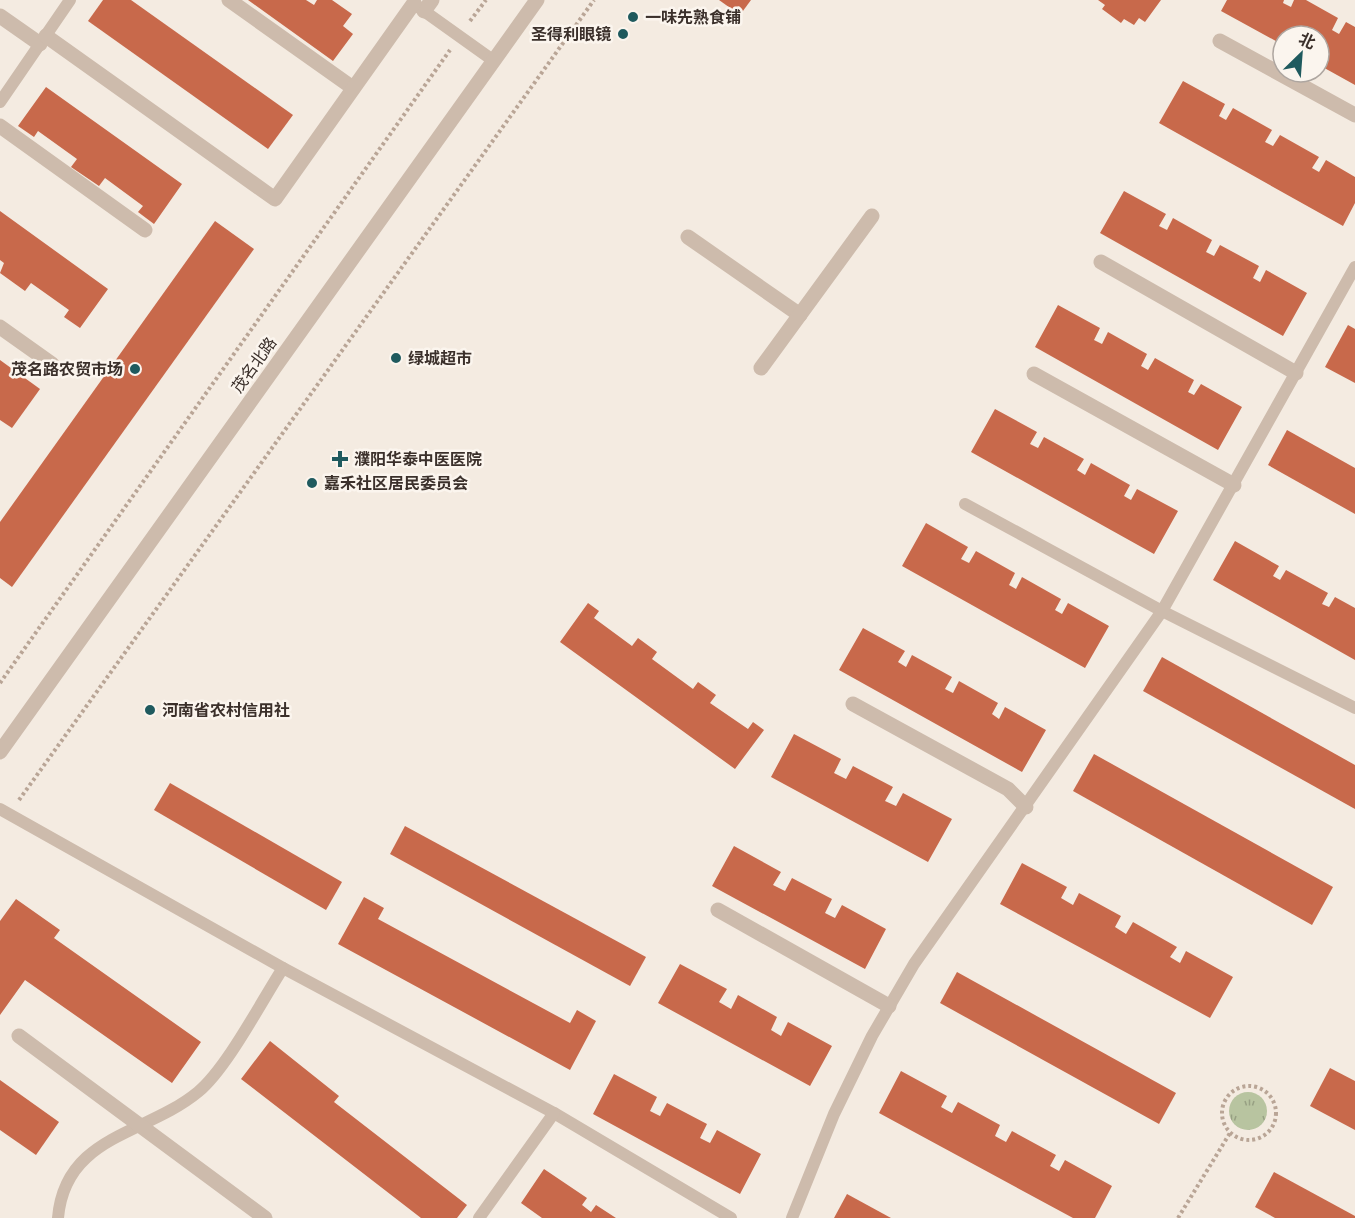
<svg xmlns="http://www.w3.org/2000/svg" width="1355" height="1218" font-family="'Work Sans','Noto Sans SC',sans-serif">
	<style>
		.grass { fill: url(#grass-tufts) }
		.building { fill: #c8694b }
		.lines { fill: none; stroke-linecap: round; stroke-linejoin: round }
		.path { stroke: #b9a596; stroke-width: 4; stroke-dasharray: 3 3; stroke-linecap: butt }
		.service { stroke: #cdbbac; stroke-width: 12 }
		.minor { stroke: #cdbbac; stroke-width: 15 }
		.tertiary { stroke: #cdbbac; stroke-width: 15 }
		.poi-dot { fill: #1f5a5e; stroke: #fbf5ee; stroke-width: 2 }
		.labels { text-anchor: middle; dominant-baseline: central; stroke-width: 5; stroke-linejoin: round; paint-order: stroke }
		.poi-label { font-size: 16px; font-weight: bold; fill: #3b302b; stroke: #fbf5ee; text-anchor: start }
		.street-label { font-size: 16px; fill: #3b302b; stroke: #fbf5ee }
	</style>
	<defs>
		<pattern id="grass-tufts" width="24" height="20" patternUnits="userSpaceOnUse" patternTransform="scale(1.5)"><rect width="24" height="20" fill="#b8c4a0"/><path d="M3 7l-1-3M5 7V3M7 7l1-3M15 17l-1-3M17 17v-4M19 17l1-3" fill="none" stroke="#97a083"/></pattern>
	</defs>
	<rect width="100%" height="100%" fill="#f4ebe1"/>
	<!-- grass -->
	<circle class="grass" cx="1248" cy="1111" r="19"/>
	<!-- building -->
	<g class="building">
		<polygon points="103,0 131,0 293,115 268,149 88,21"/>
		<polygon points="248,0 306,0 314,5 317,0 332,0 352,14 343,26 353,34 333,61"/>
		<polygon points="719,0 751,0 740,15"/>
		<polygon points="1098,0 1161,0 1145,22 1139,18 1134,25 1124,19 1121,23 1102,9 1105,5"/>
		<polygon points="1227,0 1284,0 1283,3 1291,7 1294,0 1306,0 1338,18 1332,30 1339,34 1346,22 1355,27 1355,85 1319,65 1319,36 1283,36 1283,45 1221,11"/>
		<polygon points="1183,81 1225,104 1219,116 1226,120 1233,108 1272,130 1265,142 1273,146 1280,135 1319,157 1312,168 1319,172 1326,160 1355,177 1355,203 1343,226 1159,123"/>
		<polygon points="46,87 182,184 154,224 138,212 143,206 105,178 99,186 71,167 77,159 38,131 34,137 18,126"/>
		<polygon points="1124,191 1166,214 1159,226 1167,230 1173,218 1212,240 1206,252 1214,256 1220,245 1259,266 1253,278 1260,282 1266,270 1307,293 1283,336 1100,233"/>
		<polygon points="0,211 108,289 80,328 64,317 69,310 31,283 25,291 0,273 4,263 0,260"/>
		<polygon points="215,221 254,249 12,587 0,578 0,522"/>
		<polygon points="1058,305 1100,328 1094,340 1102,344 1108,332 1147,354 1141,366 1148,370 1155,358 1194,380 1188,392 1194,395 1201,384 1242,407 1218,450 1035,347"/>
		<polygon points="1348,325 1355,329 1355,383 1325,367"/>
		<polygon points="0,360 40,389 12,428 0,420"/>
		<polygon points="995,409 1037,432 1030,444 1038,448 1044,437 1084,459 1077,470 1085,475 1091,463 1130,485 1124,496 1131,500 1137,489 1178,511 1154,554 971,452"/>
		<polygon points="1287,430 1355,468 1355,514 1268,465"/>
		<polygon points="926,523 968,547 961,559 969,563 976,551 1015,573 1009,585 1016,589 1022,577 1061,599 1055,610 1062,614 1068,603 1109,626 1085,668 902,566"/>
		<polygon points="1235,541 1279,566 1273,576 1280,580 1286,570 1328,593 1322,604 1329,607 1335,597 1355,608 1355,660 1213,580"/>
		<polygon points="588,603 599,611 594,618 632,646 638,638 657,652 652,659 693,689 698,682 716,695 710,703 748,729 753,722 764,730 735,769 560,642"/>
		<polygon points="863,628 905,651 898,662 906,667 912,655 952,677 945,689 953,693 959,681 998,703 992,714 999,719 1005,707 1046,730 1022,772 839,670"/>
		<polygon points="1162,657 1355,765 1355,809 1143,691"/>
		<polygon points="794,734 841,759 834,773 846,779 853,766 893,787 885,801 896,806 903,793 952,819 928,862 771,777"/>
		<polygon points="1094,754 1333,887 1312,925 1073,791"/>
		<polygon points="170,783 342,882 326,910 154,810"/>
		<polygon points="405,826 646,957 630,986 390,854"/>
		<polygon points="734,846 781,872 773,885 785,891 792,878 832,899 825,913 835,918 842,905 886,929 865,969 712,886"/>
		<polygon points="1022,863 1067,887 1061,898 1073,905 1079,893 1121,916 1115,927 1126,934 1133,922 1177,947 1170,957 1180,963 1186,951 1233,977 1210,1018 1000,904"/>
		<polygon points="364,897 384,908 378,919 570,1023 577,1010 596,1021 570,1070 338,944"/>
		<polygon points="16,899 60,930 54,938 201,1042 172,1083 25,980 0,1015 0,921"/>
		<polygon points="680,964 727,989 719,1002 731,1009 738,995 777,1017 771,1030 781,1036 788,1022 832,1046 810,1086 658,1003"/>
		<polygon points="957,972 1176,1093 1159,1124 940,1003"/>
		<polygon points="270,1041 339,1096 334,1102 467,1205 457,1218 421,1218 241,1079"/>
		<polygon points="1330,1068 1355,1081 1355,1130 1310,1106"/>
		<polygon points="901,1071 947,1096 941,1107 952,1113 958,1102 1000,1125 995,1136 1006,1142 1012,1131 1056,1155 1050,1166 1059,1171 1065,1160 1112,1186 1095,1218 1073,1218 879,1113"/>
		<polygon points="614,1074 657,1097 650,1111 660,1116 667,1103 707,1124 700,1138 710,1143 717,1130 761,1154 740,1194 593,1114"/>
		<polygon points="0,1080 59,1122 36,1155 0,1130"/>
		<polygon points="544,1169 587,1198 582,1205 591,1212 596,1205 616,1218 542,1218 521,1203"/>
		<polygon points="1274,1172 1355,1216 1355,1218 1275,1218 1255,1207"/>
		<polygon points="847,1194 891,1218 834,1218"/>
	</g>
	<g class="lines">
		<!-- path -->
		<g class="path">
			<polyline points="470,21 486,0"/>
			<polyline points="0,683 450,50"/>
			<polyline points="19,800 594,0"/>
			<circle cx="1249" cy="1113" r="27"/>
			<polyline points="1178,1218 1230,1133"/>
		</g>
		<!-- service -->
		<g class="service">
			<polyline points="417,6 494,61"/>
			<polyline points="0,102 70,0"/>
			<polyline points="965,504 1162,611 1355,708"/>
			<polyline points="0,809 283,968 554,1113 731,1218"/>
			<path d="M58 1218C65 1135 146 1135 198 1092 227 1068 261 1002 283 968"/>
			<polyline points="479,1218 554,1113"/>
			<polyline points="792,1218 834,1114 872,1036 914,964 1162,611 1355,267"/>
		</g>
		<!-- minor -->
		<g class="minor">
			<polyline points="229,0 353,88"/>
			<polyline points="424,11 432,0"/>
			<polyline points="0,16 40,44"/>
			<polyline points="46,36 275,199 414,3"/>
			<polyline points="1220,41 1355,115"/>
			<polyline points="0,126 145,230"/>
			<polyline points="688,237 800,315"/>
			<polyline points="1101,262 1296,373"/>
			<polyline points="0,327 52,364"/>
			<polyline points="761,368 872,216"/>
			<polyline points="1034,374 1234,485"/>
			<polyline points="853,704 1008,789 1026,807"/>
			<polyline points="718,910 889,1006"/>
			<polyline points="19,1036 265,1218"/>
		</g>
		<!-- tertiary -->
		<polyline class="tertiary" points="0,752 537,0"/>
	</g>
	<!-- markers -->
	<g class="poi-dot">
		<circle cx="633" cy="17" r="6"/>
		<circle cx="623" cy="34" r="6"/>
		<circle cx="396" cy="358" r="6"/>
		<circle cx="135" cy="369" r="6"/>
		<path d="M337 450h6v6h6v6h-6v6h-6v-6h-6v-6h6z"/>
		<circle cx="312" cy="483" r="6"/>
		<circle cx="150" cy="710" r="6"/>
	</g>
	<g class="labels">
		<!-- poi labels -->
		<g class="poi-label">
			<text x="645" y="17">一味先熟食铺</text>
			<text x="611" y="34" text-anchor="end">圣得利眼镜</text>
			<text x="408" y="358">绿城超市</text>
			<text x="123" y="369" text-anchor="end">茂名路农贸市场</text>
			<text x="354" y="459">濮阳华泰中医医院</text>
			<text x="324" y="483">嘉禾社区居民委员会</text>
			<text x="162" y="710">河南省农村信用社</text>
		</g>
		<!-- street labels -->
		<g class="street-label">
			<text transform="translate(254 365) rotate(-54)">茂名北路</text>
		</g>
	</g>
	<!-- north arrow -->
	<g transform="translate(1301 54) rotate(25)"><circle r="28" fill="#fbf5ee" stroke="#aea6a0" stroke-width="1.5"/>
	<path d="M0-4.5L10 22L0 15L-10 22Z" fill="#1f5a5e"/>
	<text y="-9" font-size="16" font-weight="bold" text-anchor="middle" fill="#3b302b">北</text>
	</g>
</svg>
